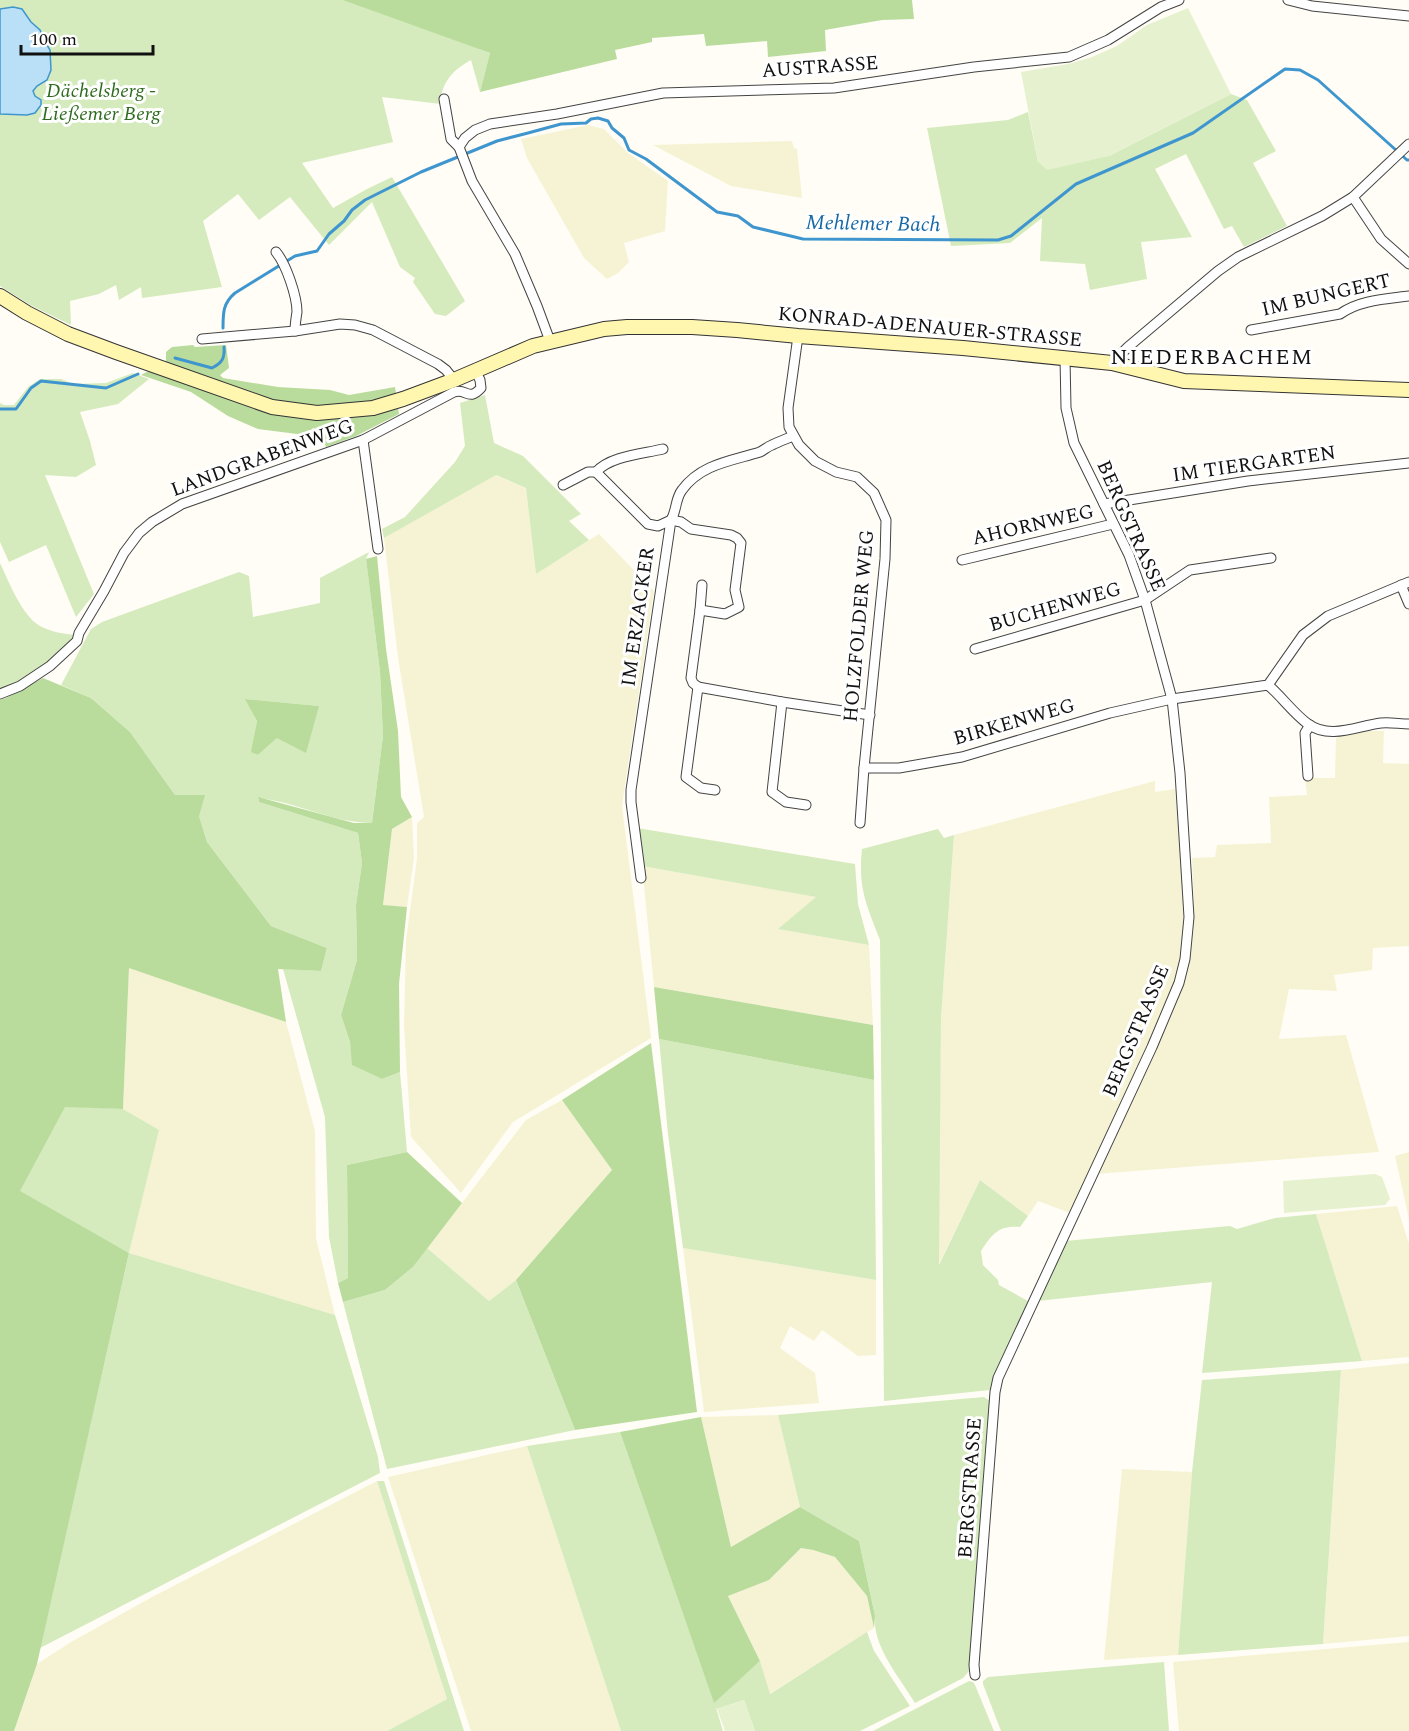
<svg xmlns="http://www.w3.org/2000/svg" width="1409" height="1731" font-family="Spectral,serif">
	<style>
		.farmland { fill: #f6f3d4 }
		.green { fill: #d5ebbd; fill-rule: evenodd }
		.forest { fill: #b9dc9c }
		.pitch { fill: #e6f2cf }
		.water { fill: #b9e0f7; stroke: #3f96cf; stroke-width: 1.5 }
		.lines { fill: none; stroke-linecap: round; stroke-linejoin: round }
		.stream { stroke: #3f96cf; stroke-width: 3 }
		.street-casing { stroke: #444; stroke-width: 11 }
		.secondary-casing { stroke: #333; stroke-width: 16 }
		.street { stroke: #fff; stroke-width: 9 }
		.secondary { stroke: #fff6b0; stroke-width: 14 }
		.labels { text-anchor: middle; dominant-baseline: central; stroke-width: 6; stroke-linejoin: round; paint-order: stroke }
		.street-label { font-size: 20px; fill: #111; stroke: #fff }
		.park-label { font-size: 20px; font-style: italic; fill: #2f6b1f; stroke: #fff }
		.water-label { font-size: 21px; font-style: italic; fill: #1768a6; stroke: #fff }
		.quarter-label { font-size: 22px; letter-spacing: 1.5px; fill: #111; stroke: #fff }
	</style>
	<rect width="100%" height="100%" fill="#fffdf5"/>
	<!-- farmland -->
	<g class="farmland">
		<polygon points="588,125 604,129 628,153 668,181 665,231 624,243 629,262 618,273 607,279 584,258 527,158 521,139"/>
		<polygon points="792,141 794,148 797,149 802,198 731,186 653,145"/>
		<polygon points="495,475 526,488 536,573 599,534 654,591 622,806 651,1038 513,1122 461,1193 411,1137 404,1026 406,940 417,859 417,823 424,817 398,658 384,538"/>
		<polygon points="1358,731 1384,731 1383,763 1409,764 1409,946 1373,948 1372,970 1334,975 1337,991 1289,989 1279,1039 1346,1035 1379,1152 1096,1174 1188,957 1194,906 1192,858 1215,857 1217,845 1271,843 1269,797 1307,795 1305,778 1335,778 1336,738"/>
		<polygon points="1155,781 1155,792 1175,789 1185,898 1181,955 1176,981 1070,1213 1038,1201 1028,1216 980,1180 938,1266 941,1018 954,835"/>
		<polygon points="412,817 414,858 407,907 383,906 392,829"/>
		<polygon points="642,866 817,897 779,929 869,945 873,1025 654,987"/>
		<polygon points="129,967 286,1022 315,1131 316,1238 335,1315 129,1253 158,1130 123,1109"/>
		<polygon points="562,1100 612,1170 516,1280 489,1301 427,1248 526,1120"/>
		<polygon points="1409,1152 1409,1219 1395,1156"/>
		<polygon points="1397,1206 1409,1244 1409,1357 1362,1361 1316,1214"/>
		<polygon points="683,1248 876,1280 876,1355 858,1356 822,1330 814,1341 790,1326 780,1348 815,1373 819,1403 704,1412"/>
		<polygon points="1409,1363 1409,1636 1323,1644 1341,1370"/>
		<polygon points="778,1415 800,1507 731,1547 701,1417"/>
		<polygon points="527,1446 621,1731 471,1731 388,1477"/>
		<polygon points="1122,1469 1192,1472 1178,1655 1104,1660"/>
		<polygon points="377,1481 447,1699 387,1731 14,1731 37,1664 71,1642 154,1596"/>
		<polygon points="801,1548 813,1550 835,1557 867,1596 874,1628 769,1694 760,1661 728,1596 769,1580"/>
		<polygon points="1409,1642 1409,1731 1179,1731 1173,1662"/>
	</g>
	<!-- green -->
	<g class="green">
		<path d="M0 0H615L479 49 490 53 480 92 471 60C454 69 440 83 441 104L382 97 393 142 302 163 333 208 367 189 392 177 465 301 446 316 435 314 413 282 415 278 400 267 372 202 329 245 290 197 259 220 238 194 203 221 222 287 142 298 141 287 119 300 116 285 99 294 70 301 71 325 32 306 0 286Z"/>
		<polygon points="1231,94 1247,100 1276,151 1253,163 1287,226 1244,247 1232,226 1224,229 1186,154 1155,169 1192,237 1141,242 1147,279 1090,290 1085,264 1040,261 1042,218 1010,243 951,246 927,128 1008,120 1028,112 1038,162 1109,156"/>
		<polygon points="133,373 149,379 118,404 80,412 90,441 96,465 76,477 45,475 94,594 76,617 46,545 9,562 0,542 0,403 4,405 14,405 28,387 40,379 61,379 73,384 106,383"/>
		<polygon points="485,395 494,443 523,456 581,514 569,521 589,540 536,574 526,488 496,475 384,538 382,529 405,517 455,462 465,446 460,403"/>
		<path d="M369 552 366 559 380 672 383 736 372 823C333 823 297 802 258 798L259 802 358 833 362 863 356 905 357 960 341 1015 350 1042 353 1065 382 1079 400 1072 407 1152 347 1165 348 1278 338 1283 329 1237 325 1117 283 969 321 971 327 948 271 926 207 842 199 816 175 795 130 732 91 698 61 685 91 629 102 622 239 572 249 576 253 617 320 603V578ZM246 699 319 706 277 738 258 755 252 752 257 721Z"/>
		<path d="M0 563C9 582 22 616 40 626 51 632 64 634 76 635L75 640C51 661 29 680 0 691Z"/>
		<polygon points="637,828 855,864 858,904 869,945 778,929 816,897 642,866"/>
		<path d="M938 829 944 838 954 835 941 1018 939 1265 980 1180 1028 1216 1020 1227C999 1225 992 1234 981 1251L983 1265 998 1280 999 1285 1028 1301 995 1377 990 1390 884 1401 880 940C866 904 858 888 862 849Z"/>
		<polygon points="659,1039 874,1080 876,1280 683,1248 668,1134"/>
		<polygon points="65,1106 123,1109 159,1130 129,1253 335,1315 378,1457 380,1473 40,1648 129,1253 19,1192"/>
		<polygon points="1316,1214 1362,1361 1202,1373 1212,1282 1038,1301 1065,1241 1230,1226 1237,1229 1275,1218"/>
		<polygon points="427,1248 489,1301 516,1280 575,1430 387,1469 343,1302 385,1290 413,1267"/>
		<polygon points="1341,1370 1323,1644 1178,1655 1192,1472 1202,1380"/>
		<path d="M984 1397 990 1401 991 1404 970 1670 963 1678 915 1703C900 1678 872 1646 875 1616L859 1541 800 1507 778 1415Z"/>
		<polygon points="620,1432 714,1702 760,1661 770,1694 867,1632 874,1651 910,1706 860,1731 755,1731 744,1700 717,1709 716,1708 723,1731 621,1731 527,1446"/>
		<polygon points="377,1481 384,1481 464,1731 387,1731 447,1699"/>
		<polygon points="1164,1662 1169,1731 1001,1731 983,1684 983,1681 988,1677"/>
		<polygon points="969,1681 973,1682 975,1685 994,1731 873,1731"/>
	</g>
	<!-- forest -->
	<g class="forest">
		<polygon points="343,0 912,0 914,19 882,20 825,30 826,51 768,57 767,41 706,46 704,34 652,38 652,42 615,50 617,59 480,92 490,53"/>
		<polygon points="193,345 195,347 226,345 229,368 220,375 223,378 278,387 330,390 349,395 395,387 399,414 356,436 326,447 321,434 297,434 258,429 228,416 191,392 141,375 166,362 166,352 172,347"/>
		<polygon points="377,556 386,649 398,731 401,797 412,817 392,829 383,905 407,907 399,984 400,1072 382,1079 352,1065 350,1042 341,1015 357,960 356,905 362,863 358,833 259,802 258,797 354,823 372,823 383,736 380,672 366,559"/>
		<polygon points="43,678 91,698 130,732 175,795 205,795 199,816 207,842 271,926 327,948 321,971 278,969 286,1022 129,968 123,1109 65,1107 20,1191 129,1253 37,1664 14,1731 0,1731 0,700 6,698"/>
		<polygon points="245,699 319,706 306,753 277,738 258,755 251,752 257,721"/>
		<polygon points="654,987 873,1025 874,1080 659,1039"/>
		<polygon points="651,1043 697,1412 575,1430 516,1280 612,1170 562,1100"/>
		<polygon points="407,1152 462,1203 413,1267 385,1290 343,1302 338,1283 348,1278 347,1165"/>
		<polygon points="701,1417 731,1547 800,1507 859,1541 875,1616 874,1628 867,1596 835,1557 813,1550 801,1548 769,1580 728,1596 760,1661 714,1703 620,1432"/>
	</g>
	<!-- pitch -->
	<g class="pitch">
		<polygon points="1188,8 1231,94 1109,156 1047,170 1038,162 1021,72 1068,64 1092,57 1117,46 1147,25"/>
		<polygon points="1375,1174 1382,1177 1390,1199 1385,1205 1284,1213 1283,1181"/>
		<polygon points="744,1700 755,1731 725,1731 717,1709"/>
	</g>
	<!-- water -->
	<polygon class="water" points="13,7 22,9 31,22 40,30 44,40 50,50 51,70 47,80 37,86 33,91 35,96 41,100 41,105 35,113 27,115 0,114 0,9"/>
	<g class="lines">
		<!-- stream -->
		<g class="stream">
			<path d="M223 328C223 313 223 303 235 293L295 256 317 251 329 234 344 221 352 210 365 200 421 172 497 141 528 133 561 124 586 123 591 119 598 118 608 121 612 128 624 138 629 150 646 159 717 212 738 216 753 227 803 239 998 240 1011 236 1076 184 1193 133 1285 69 1300 70 1318 80 1407 160H1409"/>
			<path d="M175 358 212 368C222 363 225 358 224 347"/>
			<polyline points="0,409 16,409 31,388 41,381 106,388 138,374"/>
		</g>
		<defs>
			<g id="street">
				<polyline points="1288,0 1312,6 1409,16"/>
				<polyline points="444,99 451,139 459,147 472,181 515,254 537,306 550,341"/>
				<polyline points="459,147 465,138 475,130 490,124 557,114 663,93 834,88 974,67 1069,57 1108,40 1161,7 1179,0"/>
				<polyline points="1353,197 1381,239 1409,264"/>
				<path d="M276 252C286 264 297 296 297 312 296 318 295 324 295 331"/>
				<path d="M1251 330 1340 314C1359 300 1386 299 1409 296"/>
				<polyline points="798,336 788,408 789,427 799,445 815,461 836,472 857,477 874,493 886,520 885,559 864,768 860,823"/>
				<polyline points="202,339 295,331 340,324 355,325 373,330 438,364 446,370 454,380"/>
				<polyline points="1112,363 1128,347 1218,271 1238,257 1322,216 1353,197 1409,144"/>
				<polyline points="363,440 378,549"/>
				<path d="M663 449C642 454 610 456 596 472L648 524 658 526 671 520 681 522 691 529 731 535 737 538 741 543 735 590 739 607 725 614 700 610 691 678 693 683 698 687"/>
				<polyline points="563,485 588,472 596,472"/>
				<polyline points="1104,504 1248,481 1409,463"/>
				<polyline points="962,560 1113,524"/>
				<polyline points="1401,585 1409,604"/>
				<polyline points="700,610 702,585"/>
				<polyline points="975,649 1145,600 1190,570 1271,558"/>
				<path d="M1268 685C1282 697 1294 714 1308 724 1330 740 1357 726 1381 723 1390 722 1400 724 1409 724"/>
				<path d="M0 694 20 686 50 666 77 641 79 633 104 591 124 553 139 533 152 522 182 504 363 440 454 392C467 388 468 402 481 388L480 380 475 370"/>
				<polyline points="782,702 772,792 786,802 806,805"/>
				<polyline points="864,768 899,768 962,757 1110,713 1172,699 1268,685 1303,635 1328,616 1409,582"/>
				<polyline points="1308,776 1305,733 1310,725"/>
				<polyline points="715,790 701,788 686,777 698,687 782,702 870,715"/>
				<path d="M641 878 631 802V790L671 520C677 510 675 499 682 490 701 464 731 461 760 452 764 450 767 447 772 445 778 442 786 439 793 436"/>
				<polyline points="975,1675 974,1665 995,1392 998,1378 1152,1047 1179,983 1185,959 1189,917 1180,773 1172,699 1145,600 1129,555 1074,443 1066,408 1065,358"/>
			</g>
			<polyline id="secondary" points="0,296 27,313 68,334 116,352 272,407 317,413 373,408 403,399 454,380 533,346 604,329 627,327 692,327 737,330 798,336 963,348 1112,363 1184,381 1409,390"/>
		</defs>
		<!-- street casing -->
		<use href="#street" class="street-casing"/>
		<!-- secondary casing -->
		<use href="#secondary" class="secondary-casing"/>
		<!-- street -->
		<use href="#street" class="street"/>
		<!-- secondary -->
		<use href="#secondary" class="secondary"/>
	</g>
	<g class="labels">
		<!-- street labels -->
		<g class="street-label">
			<text transform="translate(820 67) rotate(-4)">AUSTRASSE</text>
			<text transform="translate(1326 295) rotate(-13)">IM BUNGERT</text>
			<text transform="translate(930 327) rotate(5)">KONRAD-ADENAUER-STRASSE</text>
			<text transform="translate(262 458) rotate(-20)">LANDGRABENWEG</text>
			<text transform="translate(1254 464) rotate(-8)">IM TIERGARTEN</text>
			<text transform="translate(1033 525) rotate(-13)">AHORNWEG</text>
			<text transform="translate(1131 526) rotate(66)">BERGSTRASSE</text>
			<text transform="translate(1055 607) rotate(-16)">BUCHENWEG</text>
			<text transform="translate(638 617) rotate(-82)">IM ERZACKER</text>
			<text transform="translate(859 626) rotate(-85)">HOLZFOLDER WEG</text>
			<text transform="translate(1014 722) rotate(-16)">BIRKENWEG</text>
			<text transform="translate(1136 1031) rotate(-67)">BERGSTRASSE</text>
			<text transform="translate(970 1488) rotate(-86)">BERGSTRASSE</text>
		</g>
		<!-- park labels -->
		<g class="park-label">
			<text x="101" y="91">Dächelsberg -<tspan x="101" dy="23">Ließemer Berg</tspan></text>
		</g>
		<!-- water labels -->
		<g class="water-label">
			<text transform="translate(873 224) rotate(1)">Mehlemer Bach</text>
		</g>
		<!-- quarter labels -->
		<g class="quarter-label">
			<text x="1212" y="357">NIEDERBACHEM</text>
		</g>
	</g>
	<!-- scale -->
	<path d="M21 45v9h132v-9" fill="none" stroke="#111111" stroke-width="3"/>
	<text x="30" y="45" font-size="18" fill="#111111" stroke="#ffffff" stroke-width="4.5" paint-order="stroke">100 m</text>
</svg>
